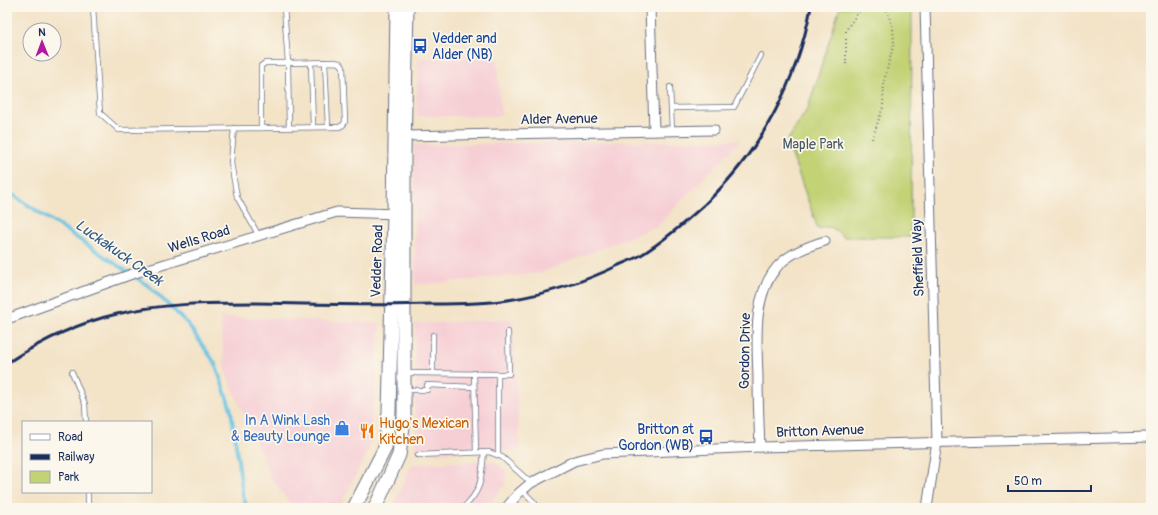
<svg xmlns="http://www.w3.org/2000/svg" width="1158" height="515" font-family="Pangolin,sans-serif">
	<style>
		.built { fill: #f6cfd5 }
		.green { fill: #c2d274; stroke: #6e8069 }
		.lines { fill: none; stroke-linecap: round; stroke-linejoin: round }
		.stream { stroke: #66c3e4; stroke-width: 3.5 }
		.lane-casing { stroke: #676e83; stroke-width: 6 }
		.street-casing { stroke: #676e83; stroke-width: 11 }
		.secondary-casing { stroke: #676e83; stroke-width: 15 }
		.path { stroke: #676e83; stroke-width: 2; stroke-dasharray: 1 3; stroke-linecap: butt }
		.lane { stroke: #fff; stroke-width: 4.5 }
		.street { stroke: #fff; stroke-width: 9 }
		.secondary { stroke: #fff; stroke-width: 13 }
		.rail { stroke: #1b2f5e; stroke-width: 3 }
		.labels { text-anchor: middle; dominant-baseline: central; stroke-width: 3.5; stroke-linejoin: round; paint-order: stroke }
		.transit-label { font-size: 14px; fill: #164399; stroke: #fbf7ec; text-anchor: start }
		.street-label { font-size: 14px; fill: #1b2f5e; stroke: #fbf7ec }
		.park-label { font-size: 14px; fill: #455864; stroke: #fbf7ec }
		.shop-label { font-size: 14px; fill: #366cbe; stroke: #fbf7ec; text-anchor: end }
		.food-label { font-size: 14px; fill: #c56008; stroke: #fbf7ec; text-anchor: start }
		.water-label { font-size: 15px; font-style: italic; fill: #325b86; stroke: #fbf7ec }
	</style>
	<rect width="100%" height="100%" fill="#fbf7ec"/>
	<filter id="ink" filterUnits="userSpaceOnUse"><feTurbulence type="fractalNoise" baseFrequency=".025" numOctaves="2"/><feDisplacementMap in="SourceGraphic" scale="8" xChannelSelector="R" yChannelSelector="G"/><feConvolveMatrix kernelMatrix="1 2 1 2 8 2 1 2 1" color-interpolation-filters="sRGB"/></filter>
	<filter id="wash" filterUnits="userSpaceOnUse"><feTurbulence type="fractalNoise" baseFrequency=".012" numOctaves="4" result="noise"/><feDisplacementMap in="SourceGraphic" scale="16" xChannelSelector="R" yChannelSelector="G"/><feGaussianBlur stdDeviation="0.9" result="paint"/><feColorMatrix in="noise" values="0 0 0 0 0 0 0 0 0 0 0 0 0 0 0 0 0 1.4 0 .05"/><feComposite in="paint" operator="in"/></filter>
	<g filter="url(#wash)">
		<rect width="100%" height="100%" fill="#f3e3c7"/>
		<!-- built -->
		<g class="built">
			<polygon points="418,58 497,58 501,116 416,116"/>
			<polygon points="741,140 657,226 541,273 415,285 414,145"/>
			<polygon points="220,317 380,323 370,447 339,508 294,508 272,480 225,370"/>
			<polygon points="512,319 520,450 415,453 415,324"/>
			<polygon points="493,461 506,470 505,485 486,508 392,508 412,464"/>
		</g>
		<!-- green -->
		<path class="green" d="M840 7H912L911 237H843C833 227 831 225 818 229L787 141 808 108Z"/>
		<g class="lines">
			<!-- stream -->
			<polyline class="stream" points="7,191 150,287 187,323 215,363 231,410 243,496 247,508"/>
		</g>
	</g>
	<g filter="url(#ink)">
		<g class="lines">
			<defs>
				<g id="lane">
					<polyline points="93,7 100,113 119,130 339,127 343,125 345,122 343,67 340,63 334,62 288,63 284,7"/>
					<polyline points="325,62 328,127"/>
					<polyline points="311,63 313,127"/>
					<polyline points="670,87 672,131"/>
					<polyline points="671,108 734,107 761,55"/>
					<polyline points="234,128 231,163 237,197 259,236"/>
					<polyline points="261,128 261,66 265,63 288,63 289,127"/>
					<polyline points="72,372 85,404 86,422"/>
					<polyline points="405,373 498,374 498,455"/>
					<polyline points="433,373 433,335"/>
					<polyline points="474,373 476,452"/>
					<polyline points="498,374 509,374 508,332"/>
					<polyline points="406,390 427,390 427,385 474,387"/>
					<polyline points="418,455 489,452 502,457 531,483"/>
					<polyline points="522,490 535,503 535,508"/>
					<polyline points="88,492 88,508"/>
					<path d="M463 508C483 489 481 478 484 452"/>
				</g>
				<g id="street">
					<polyline points="650,7 654,131"/>
					<polyline points="925,7 937,442 927,508"/>
					<polyline points="404,136 714,130"/>
					<polyline points="7,319 132,274 337,212 399,214"/>
					<path d="M760 447C759 424 758 400 758 377 757 341 752 297 777 267 789 253 808 246 825 241"/>
					<polyline points="506,508 519,493 531,483 574,461 603,454 760,447 1151,437"/>
				</g>
				<g id="secondary">
					<polyline points="354,508 385,448 389,412 394,213 397,7"/>
					<polyline points="375,508 399,455 404,419 404,154 407,7"/>
				</g>
			</defs>
			<!-- lane casing -->
			<use href="#lane" class="lane-casing"/>
			<!-- street casing -->
			<use href="#street" class="street-casing"/>
			<!-- secondary casing -->
			<use href="#secondary" class="secondary-casing"/>
			<!-- path -->
			<g class="path">
				<polyline points="846,64 846,30 862,7"/>
				<polyline points="872,139 883,107 884,81 894,43 893,29 886,7"/>
			</g>
			<!-- lane -->
			<use href="#lane" class="lane"/>
			<!-- street -->
			<use href="#street" class="street"/>
			<!-- secondary -->
			<use href="#secondary" class="secondary"/>
			<!-- rail -->
			<path class="rail" d="M7 363C41 341 77 323 117 314 163 303 210 303 256 303 315 304 373 306 431 304 457 304 483 304 508 300 547 294 584 282 619 265 626 262 634 259 641 255 664 241 685 222 705 204 761 151 797 82 811 7"/>
		</g>
	</g>
	<!-- icons -->
	<defs>
		<symbol id="bus-bare" viewBox="-9 -9 18 18"><path d="M-5-6H5V4H4V6H2V4H-2V6H-4V4H-5ZM-3.5-4V0h7V-4ZM-3.5 1.2v1.5H-2V1.2ZM2 1.2v1.5H3.5V1.2Z" fill="#1a4fb4" stroke="#fbf7ec" stroke-width="2.5" paint-order="stroke"/></symbol>
		<symbol id="shop-bare" viewBox="-9 -9 18 18"><path d="M-5-2.5h2.3a2.7 3.5 0 0 1 5.4 0H5L5.5 6h-11ZM-1.5-2.5h3a1.5 2.3 0 0 0-3 0Z" fill="#3f7fe0" stroke="#fbf7ec" stroke-width="2.5" paint-order="stroke"/></symbol>
		<symbol id="restaurant-bare" viewBox="-9 -9 18 18"><path d="M-5-6h1v4h1v-4h1v4h1v-4h1v5L-1.5 .5V6h-2V.5L-5-1ZM5-6V6H3V1.5H1.5Q1.5-4 5-6Z" fill="#e8710a" stroke="#fbf7ec" stroke-width="2.5" paint-order="stroke"/></symbol>
	</defs>
	<g fill-rule="evenodd">
		<use href="#bus-bare" x="409" y="35" width="22" height="22"/>
		<use href="#shop-bare" x="331" y="417" width="22" height="22"/>
		<use href="#restaurant-bare" x="356" y="420" width="22" height="22"/>
		<use href="#bus-bare" x="695" y="426" width="22" height="22"/>
	</g>
	<g class="labels">
		<!-- transit labels -->
		<g class="transit-label">
			<text x="432" y="38">Vedder and<tspan x="432" dy="16">Alder (NB)</tspan></text>
			<text x="694" y="429" text-anchor="end">Britton at<tspan x="694" dy="16">Gordon (WB)</tspan></text>
		</g>
		<!-- street labels -->
		<g class="street-label">
			<text transform="translate(559 119) rotate(-1)">Alder Avenue</text>
			<text transform="translate(199 239) rotate(-17)">Wells Road</text>
			<text transform="translate(918 258) rotate(-92)">Sheffield Way</text>
			<text transform="translate(377 261) rotate(-88)">Vedder Road</text>
			<text transform="translate(745 351) rotate(-89)">Gordon Drive</text>
			<text transform="translate(820 431) rotate(-2)">Britton Avenue</text>
		</g>
		<!-- park labels -->
		<g class="park-label">
			<text x="813" y="144">Maple Park</text>
		</g>
		<!-- shop labels -->
		<g class="shop-label">
			<text x="330" y="420">In A Wink Lash<tspan x="330" dy="16">&amp; Beauty Lounge</tspan></text>
		</g>
		<!-- food labels -->
		<g class="food-label">
			<text x="379" y="423">Hugo's Mexican<tspan x="379" dy="16">Kitchen</tspan></text>
		</g>
		<!-- water labels -->
		<g class="water-label">
			<text transform="translate(119 253) rotate(35)">Luckakuck Creek</text>
		</g>
	</g>
	<!-- margin -->
	<rect width="1158" height="515" fill="none" stroke="#fbf7ec" stroke-width="24"/>
	<!-- legend -->
	<rect x="22" y="421" width="130" height="72" fill="#fbf7ec" stroke="#a1a7b3"/>
	<rect x="30" y="434" width="20" height="6" fill="#ffffff" stroke="#a1a7b3"/>
	<text x="58" y="441" font-size="12" fill="#1b2f5e">Road</text>
	<rect x="30" y="454" width="20" height="6" fill="#1b2f5e" stroke="#a1a7b3"/>
	<text x="58" y="461" font-size="12" fill="#1b2f5e">Railway</text>
	<rect x="30" y="471" width="20" height="12" fill="#c2d274" stroke="#a1a7b3"/>
	<text x="58" y="481" font-size="12" fill="#1b2f5e">Park</text>
	<!-- north arrow -->
	<g transform="translate(42 42) rotate(359)"><circle r="19" fill="#fbf7ec" stroke="#a1a7b3"/>
	<path d="M0-3L7 15L0 10L-7 15Z" fill="#b5179e"/>
	<text y="-6" font-size="11" font-weight="bold" text-anchor="middle" fill="#1b2f5e">N</text>
	</g>
	<!-- scale -->
	<path d="M1008 485v6h83v-6" fill="none" stroke="#1b2f5e" stroke-width="2"/>
	<text x="1014" y="485" font-size="12" fill="#1b2f5e" stroke="#fbf7ec" stroke-width="3" paint-order="stroke">50 m</text>
</svg>
